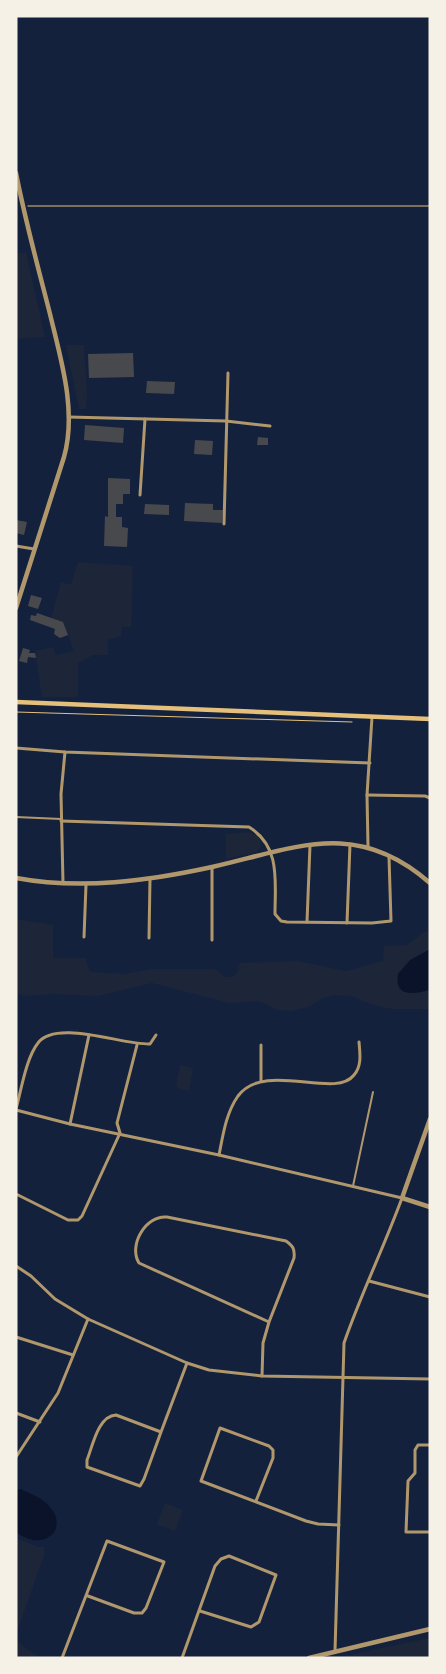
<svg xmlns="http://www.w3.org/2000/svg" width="446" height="1674" font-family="Karla,sans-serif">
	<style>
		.green { fill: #1d2539 }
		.water { fill: #0b132b }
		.building { fill: #48494c }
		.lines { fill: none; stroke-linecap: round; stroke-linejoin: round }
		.path { stroke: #e5c07b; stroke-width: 1 }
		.service { stroke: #b1986c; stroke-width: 2 }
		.minor { stroke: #b1986c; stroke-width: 3 }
		.tertiary { stroke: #b1986c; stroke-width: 4.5 }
		.secondary { stroke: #e5c07b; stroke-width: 4.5 }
	</style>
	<rect width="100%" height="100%" fill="#14213d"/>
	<!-- green -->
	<g class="green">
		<polygon points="26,252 45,337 16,339 16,254"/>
		<polygon points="66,345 84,345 87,395 86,409 79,409"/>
		<polygon points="78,562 133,566 131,627 122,627 121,636 108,640 108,655 93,655 78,663 78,697 42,697 35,651 53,647 56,655 74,651 63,622 51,618 61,582 71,585"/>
		<polygon points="248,832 259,836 261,846 257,852 226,859 226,834"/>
		<polygon points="16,919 53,925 53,958 85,958 90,972 126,974 151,969 215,969 225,977 232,977 237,973 240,963 298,961 346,971 383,961 384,946 407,945 424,932 430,931 430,1009 392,1009 370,1004 351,996 335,995 323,998 308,1007 291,1011 278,1010 259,1001 229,1003 152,983 98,996 50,994 25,996 16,993"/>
		<polygon points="180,1065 193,1068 189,1091 176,1087"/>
		<polygon points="165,1503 183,1510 175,1531 157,1524"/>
		<polygon points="16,1538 38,1547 44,1547 44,1555 16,1635"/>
		<polygon points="430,1638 430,1658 339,1657"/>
		<polygon points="16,1639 24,1647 41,1658 16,1658"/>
	</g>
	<!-- water -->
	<g class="water">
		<path d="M430 949V990C414 994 394 998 398 974L410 960Z"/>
		<path d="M20 1489C31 1494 42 1497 50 1507 69 1528 45 1554 16 1532V1490Z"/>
	</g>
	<!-- building -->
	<g class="building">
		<polygon points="133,353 134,377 89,378 88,354"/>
		<polygon points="147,381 175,382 174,394 146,393"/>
		<polygon points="85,425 124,428 123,443 84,440"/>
		<polygon points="258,437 268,438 268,445 257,445"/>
		<polygon points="195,440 213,441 212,455 194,454"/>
		<polygon points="108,478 130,479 130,494 123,494 123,504 116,504 116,517 122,517 122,527 128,528 127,547 104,546 105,516 108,517"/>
		<polygon points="185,503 213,504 213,510 223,510 222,523 184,521"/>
		<polygon points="145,504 169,505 169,515 144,514"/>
		<polygon points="16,520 27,522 24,535 16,533"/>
		<polygon points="31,595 42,598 38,609 28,606"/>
		<polygon points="37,613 63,622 68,635 60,638 54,634 55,629 30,620 31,615 36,616"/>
		<polygon points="23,648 30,650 29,653 35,653 36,658 28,657 27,663 19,661"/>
	</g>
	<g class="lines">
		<!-- path -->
		<g class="path">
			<polyline points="28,206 430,206"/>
			<polyline points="16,712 352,722"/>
		</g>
		<!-- service -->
		<g class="service">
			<polyline points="16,817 61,819"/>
			<polyline points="353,1186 373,1092"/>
		</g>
		<!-- minor -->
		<g class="minor">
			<polyline points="69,417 226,421 270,426"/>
			<polyline points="140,495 145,419"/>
			<polyline points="224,524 228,373"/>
			<polyline points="16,546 34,549"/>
			<polyline points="16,748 65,752 370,763"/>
			<polyline points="367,795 425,796 430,798"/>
			<path d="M61 821 249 827C281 847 275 881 275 914L281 921 287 922 372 923 391 921 389 857"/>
			<polyline points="368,846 367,795 372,717"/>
			<polyline points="63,883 61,794 65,752"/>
			<polyline points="307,922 310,845"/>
			<polyline points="347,923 350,844"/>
			<polyline points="84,937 86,885"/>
			<polyline points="149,938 150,879"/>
			<polyline points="212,940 212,867"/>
			<polyline points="261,1081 261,1045"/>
			<path d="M16 1109C21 1091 26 1058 38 1043 56 1019 123 1045 150 1044L156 1035"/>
			<path d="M16 1110 70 1124 219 1155 402 1198C384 1247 361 1294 344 1343L335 1651"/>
			<polyline points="70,1124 89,1035"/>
			<path d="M219 1155C223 1135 226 1113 238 1096 265 1060 335 1100 354 1075 362 1066 360 1053 359 1042"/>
			<polyline points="16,1194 68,1220 78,1220 82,1216 120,1133 117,1123 137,1045"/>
			<polyline points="16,1266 31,1276 55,1299 88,1319 187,1363 209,1370 262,1376 430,1379"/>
			<polyline points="369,1281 430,1297"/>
			<polyline points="16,1337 73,1355"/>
			<path d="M262 1376 263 1343 269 1322 139 1263C128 1245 146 1215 167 1217L286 1241C293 1246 295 1249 294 1258L269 1322"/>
			<polyline points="16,1413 40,1422"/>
			<path d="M161 1432 144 1479 140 1486 87 1467V1460C93 1445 98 1416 116 1415L161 1432 187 1363"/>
			<polyline points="430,1445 418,1445 415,1450 415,1473 408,1481 406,1532 430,1532"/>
			<polyline points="16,1457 58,1393 88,1319"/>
			<polyline points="256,1501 273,1458 273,1450 269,1446 220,1428 201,1481 306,1521 318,1524 339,1525"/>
			<polyline points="62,1658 107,1541 164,1562 146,1608 142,1613 134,1613 88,1596"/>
			<polyline points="182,1658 215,1566 221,1559 229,1556 276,1575 259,1622 251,1627 200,1611"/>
		</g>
		<!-- tertiary -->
		<g class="tertiary">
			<path d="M16 173C25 220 38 267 50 314 61 360 77 411 64 457L16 608"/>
			<path d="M16 878C81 890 148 881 212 867 296 848 356 818 430 883"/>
			<polyline points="430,1119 402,1198 430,1207"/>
			<polyline points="309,1658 430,1629"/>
		</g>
		<!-- secondary -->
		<polyline class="secondary" points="16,702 430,719"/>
	</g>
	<!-- border -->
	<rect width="446" height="1674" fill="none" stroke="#f6f1e7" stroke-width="35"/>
</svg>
